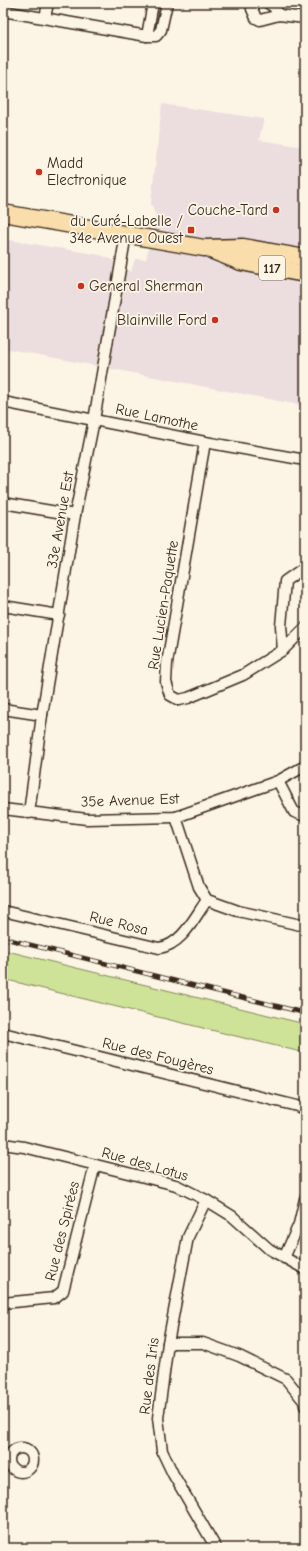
<svg xmlns="http://www.w3.org/2000/svg" width="308" height="1551" font-family="'Comic Neue',sans-serif">
	<style>
		.built { fill: #ecdddf }
		.green { fill: #cee398; stroke: #84865b }
		.lines { fill: none; stroke-linecap: round; stroke-linejoin: round }
		.minor-casing { stroke: #3b2a1e; stroke-width: 13 }
		.primary-casing { stroke: #3b2a1e; stroke-width: 19 }
		.minor { stroke: #fcf5e5; stroke-width: 10 }
		.primary { stroke: #f9deab; stroke-width: 16 }
		.rail-casing { stroke: #3b2a1e; stroke-width: 4.5 }
		.rail { stroke: #fcf5e5; stroke-width: 3; stroke-dasharray: 9; stroke-linecap: butt }
		.poi-dot { fill: #c8321e; stroke: #fcf5e5; stroke-width: 1.5 }
		.labels { text-anchor: middle; dominant-baseline: central; stroke-width: 3.5; stroke-linejoin: round; paint-order: stroke }
		.shield { fill: #fcf5e5; stroke: #75675a; stroke-width: 1 }
		.shield-label { font-size: 14px; font-weight: bold; fill: #3b2a1e }
		.poi-label { font-size: 15px; fill: #3b2a1e; stroke: #fcf5e5; text-anchor: end }
		.street-label { font-size: 15px; fill: #3b2a1e; stroke: #fcf5e5 }
	</style>
	<rect width="100%" height="100%" fill="#fcf5e5"/>
	<filter id="ink" filterUnits="userSpaceOnUse"><feTurbulence type="fractalNoise" baseFrequency=".025" numOctaves="2"/><feDisplacementMap in="SourceGraphic" scale="8" xChannelSelector="R" yChannelSelector="G"/><feConvolveMatrix kernelMatrix="1 2 1 2 8 2 1 2 1" color-interpolation-filters="sRGB"/></filter>
	<g filter="url(#ink)">
		<!-- built -->
		<polygon class="built" points="162,104 264,119 259,140 305,147 305,406 3,348 3,239 100,255 111,259 131,272 135,259 146,259 156,216 151,204"/>
		<!-- green -->
		<polygon class="green" points="3,950 305,1024 305,1053 3,979"/>
		<g class="lines">
			<defs>
				<g id="minor">
					<polyline points="256,3 252,9 256,18 260,20 279,15 305,18"/>
					<polyline points="268,3 274,7 279,15"/>
					<polyline points="3,11 147,36 156,36 161,30 167,3"/>
					<polyline points="45,18 48,3"/>
					<polyline points="147,36 153,3"/>
					<polyline points="3,402 205,442 305,460"/>
					<polyline points="205,442 167,663 166,682 170,695 179,700 188,698 243,675 283,650 305,628"/>
					<polyline points="3,503 75,515"/>
					<polyline points="3,606 59,615"/>
					<polyline points="283,650 281,626 285,581 305,567"/>
					<polyline points="3,709 42,715"/>
					<polyline points="278,781 294,812 305,816"/>
					<polyline points="3,809 87,819 176,817 278,781 305,766"/>
					<polyline points="29,813 42,715 75,515 94,420 126,234"/>
					<polyline points="176,817 199,887 207,900 238,911 305,926"/>
					<path d="M3 911 159 948C182 945 194 918 207 900"/>
					<polyline points="3,1033 297,1106 305,1110"/>
					<polyline points="3,1144 24,1147 176,1185 206,1200 232,1216 269,1249 305,1269"/>
					<polyline points="206,1200 188,1237 168,1343 158,1418 162,1451 173,1474 216,1548"/>
					<polyline points="284,1258 299,1224 305,1199"/>
					<polyline points="3,1303 54,1298 63,1291 95,1165"/>
					<polyline points="168,1343 203,1343 239,1356 286,1379 304,1401 305,1406"/>
					<circle cx="21" cy="1460" r="12"/>
				</g>
				<g id="primary">
					<polyline points="3,213 204,248 243,247 305,258"/>
					<polyline points="213,251 241,262 305,274"/>
				</g>
			</defs>
			<!-- minor casing -->
			<use href="#minor" class="minor-casing"/>
			<!-- primary casing -->
			<use href="#primary" class="primary-casing"/>
			<!-- minor -->
			<use href="#minor" class="minor"/>
			<!-- primary -->
			<use href="#primary" class="primary"/>
			<defs>
				<polyline id="rail" points="3,938 305,1013"/>
			</defs>
			<!-- rail casing -->
			<use href="#rail" class="rail-casing"/>
			<!-- rail -->
			<use href="#rail" class="rail"/>
		</g>
	</g>
	<!-- markers -->
	<g class="poi-dot">
		<circle cx="39" cy="172" r="4"/>
		<circle cx="276" cy="210" r="4"/>
		<rect x="187" y="226" width="8" height="8" rx="2"/>
		<circle cx="81" cy="286" r="4"/>
		<circle cx="215" cy="320" r="4"/>
	</g>
	<g class="labels">
		<!-- shield labels -->
		<rect class="shield" x="259" y="256" width="26" height="24" rx="3"/>
		<g class="shield-label">
			<text x="272" y="268">117</text>
		</g>
		<!-- poi labels -->
		<g class="poi-label">
			<text x="47" y="163" text-anchor="start">Madd<tspan x="47" dy="17">Electronique</tspan></text>
			<text x="268" y="210">Couche-Tard</text>
			<text x="183" y="221">du Curé-Labelle /<tspan x="183" dy="17">34e Avenue Ouest</tspan></text>
			<text x="89" y="286" text-anchor="start">General Sherman</text>
			<text x="207" y="320">Blainville Ford</text>
		</g>
		<!-- street labels -->
		<g class="street-label">
			<text transform="translate(157 417) rotate(12)">Rue Lamothe</text>
			<text transform="translate(60 520) rotate(-80)">33e Avenue Est</text>
			<text transform="translate(163 605) rotate(-81)">Rue Lucien-Paquette</text>
			<text transform="translate(130 800) rotate(-2)">35e Avenue Est</text>
			<text transform="translate(119 923) rotate(14)">Rue Rosa</text>
			<text transform="translate(158 1056) rotate(14)">Rue des Fougères</text>
			<text transform="translate(145 1164) rotate(16)">Rue des Lotus</text>
			<text transform="translate(62 1231) rotate(-76)">Rue des Spirées</text>
			<text transform="translate(149 1376) rotate(-83)">Rue des Iris</text>
		</g>
	</g>
	<!-- margin -->
	<rect width="308" height="1551" fill="none" stroke="#fcf5e5" stroke-width="16"/>
	<rect x="8" y="8" width="292" height="1535" fill="none" stroke="#3b2a1e" stroke-width="1.5" filter="url(#ink)"/>
</svg>
